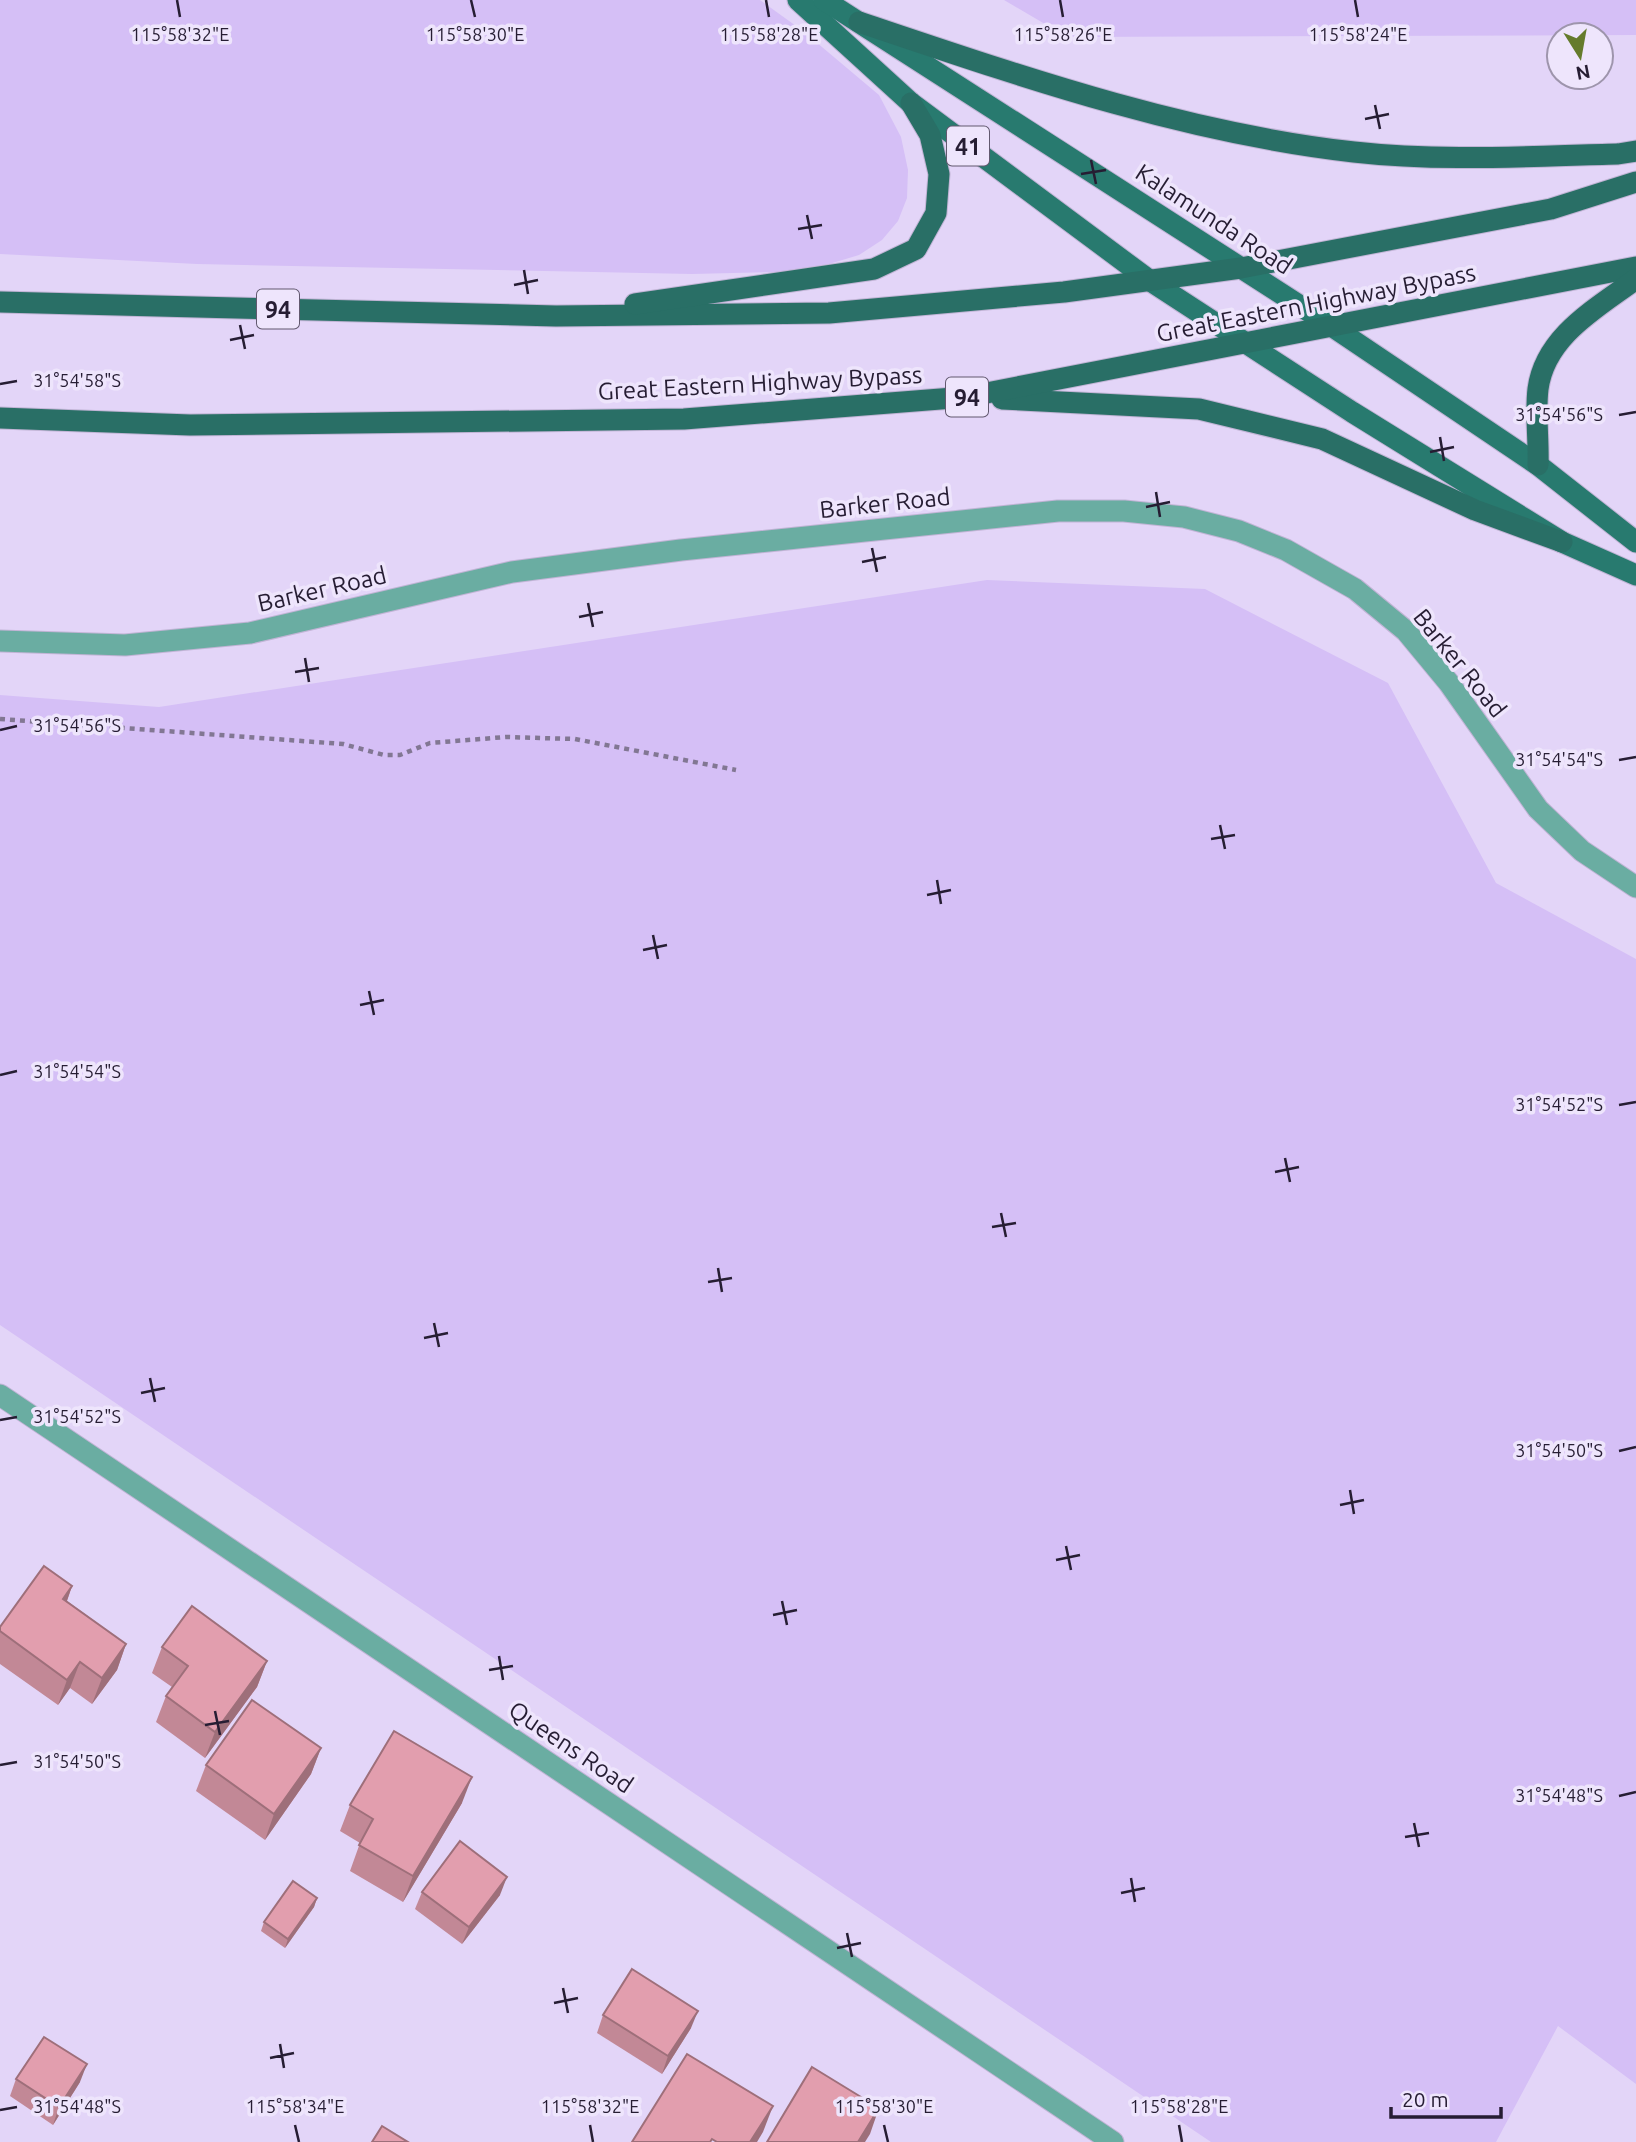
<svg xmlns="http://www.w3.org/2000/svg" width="1636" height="2142" font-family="Ubuntu,sans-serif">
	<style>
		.park { fill: #d5bff6 }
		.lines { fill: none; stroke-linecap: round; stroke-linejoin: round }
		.minor-casing { stroke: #c1b4d5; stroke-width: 23 }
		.tertiary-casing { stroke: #c1b4d5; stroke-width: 23 }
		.primary-casing { stroke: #c1b4d5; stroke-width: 23 }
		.trunk-casing { stroke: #c1b4d5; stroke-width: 23 }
		.path { stroke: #827793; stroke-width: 4.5; stroke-dasharray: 5 5; stroke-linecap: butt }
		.minor { stroke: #6aada2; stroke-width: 21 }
		.tertiary { stroke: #6aada2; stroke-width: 21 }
		.primary { stroke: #287a6f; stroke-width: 21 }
		.trunk { stroke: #296f66; stroke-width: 21 }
		.wall { fill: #c28896 }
		.shaded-wall { fill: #9e6f7a }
		.building { fill: #e29eae; stroke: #9e6f7a; stroke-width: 2 }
		.ticks { fill: none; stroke: #261d33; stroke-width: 2.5 }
		.labels { text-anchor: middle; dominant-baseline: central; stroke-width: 7; stroke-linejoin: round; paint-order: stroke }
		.shield { fill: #eee5fc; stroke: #62596f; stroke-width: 2 }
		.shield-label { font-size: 23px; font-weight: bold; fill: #261d33 }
		.street-label { font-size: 24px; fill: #261d33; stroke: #eee5fc }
		.ticks-label { font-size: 18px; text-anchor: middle; fill: #261d33; stroke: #eee5fc; stroke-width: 7; stroke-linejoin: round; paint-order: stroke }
	</style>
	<rect width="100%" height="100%" fill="#e3d5f8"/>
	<!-- park -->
	<g class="park">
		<polygon points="0,0 760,0 803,31 879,95 901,137 908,170 907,198 898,221 882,240 859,255 829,264 777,272 692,274 197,264 0,254"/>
		<polygon points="1004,0 1636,0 1636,35 1067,37"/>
		<polygon points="987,580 1205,589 1388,683 1496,883 1636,959 1636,2084 1558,2026 1496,2142 1211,2142 0,1325 0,695 159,707"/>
	</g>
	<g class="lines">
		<defs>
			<polyline id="minor" points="0,1395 1113,2142"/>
			<polyline id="tertiary" points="0,641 125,645 250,633 512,572 681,550 1058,511 1124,511 1184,517 1239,531 1286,550 1355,589 1406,631 1449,683 1538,809 1582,851 1636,887"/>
			<g id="primary">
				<polyline points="798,0 911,103 1149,280 1352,412 1562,542 1636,575"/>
				<polyline points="824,0 1333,327 1538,465 1636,542"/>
			</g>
			<g id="trunk">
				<path d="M859 22C1020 76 1184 133 1354 152 1442 162 1530 156 1618 154L1636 151"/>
				<polyline points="0,302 556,316 829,313 1064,292 1241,268 1551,209 1636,182"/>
				<polyline points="635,304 874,269 916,249 936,213 939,174 930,135 911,103"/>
				<polyline points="1002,399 1199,409 1322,439 1475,510 1562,542"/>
				<polyline points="0,418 190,425 684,419 966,397 1636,267"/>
				<path d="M1538 465C1539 441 1535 413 1538 389 1545 336 1597 308 1636 279"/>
			</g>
		</defs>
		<!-- minor casing -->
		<use href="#minor" class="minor-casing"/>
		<!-- tertiary casing -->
		<use href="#tertiary" class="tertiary-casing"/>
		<!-- primary casing -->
		<use href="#primary" class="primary-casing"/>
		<!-- trunk casing -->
		<use href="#trunk" class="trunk-casing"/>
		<!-- path -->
		<polyline class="path" points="0,719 343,744 384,755 400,755 430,743 506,737 575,739 736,770"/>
		<!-- minor -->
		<use href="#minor" class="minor"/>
		<!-- tertiary -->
		<use href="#tertiary" class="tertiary"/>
		<!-- primary -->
		<use href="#primary" class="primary"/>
		<!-- trunk -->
		<use href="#trunk" class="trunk"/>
	</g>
	<!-- wall -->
	<g class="wall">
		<polygon points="72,1586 67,1601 126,1644 117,1670 92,1704 70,1688 58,1705 0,1664 0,1627"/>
		<polygon points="162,1647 267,1661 257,1687 205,1758 156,1722 166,1696 172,1687 152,1673"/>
		<polygon points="321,1748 311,1774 265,1840 196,1791 206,1765"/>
		<polygon points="462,1803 403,1902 350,1871 360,1843 340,1831 350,1805"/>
		<polygon points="422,1892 500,1895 462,1944 415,1909"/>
		<polygon points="317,1898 314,1907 285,1948 261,1931 264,1922"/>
		<polygon points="603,2015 691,2028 662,2074 597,2033"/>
		<polygon points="16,2079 80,2082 53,2125 10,2096"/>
	</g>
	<!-- shaded-wall -->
	<g class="shaded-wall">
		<polygon points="72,1586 63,1612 63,1599"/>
		<polygon points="126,1644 117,1670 92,1704 102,1678"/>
		<polygon points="267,1661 257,1687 205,1758 215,1732"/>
		<polygon points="80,1662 70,1688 58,1705 67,1680"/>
		<polygon points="321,1748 311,1774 265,1840 274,1814"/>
		<polygon points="472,1777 462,1803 403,1902 413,1876"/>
		<polygon points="507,1877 500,1895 462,1944 469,1927"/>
		<polygon points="317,1898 314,1907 285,1948 288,1939"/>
		<polygon points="698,2011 691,2028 662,2074 668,2056"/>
		<polygon points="87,2064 80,2082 53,2125 59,2107"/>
		<polygon points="773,2106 763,2132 757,2142 750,2142"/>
		<polygon points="879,2108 870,2134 865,2142 858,2142"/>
	</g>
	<!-- building -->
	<g class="building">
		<polygon points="44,1566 72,1586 63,1599 126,1644 102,1678 80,1662 67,1680 0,1631 0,1627"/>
		<polygon points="192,1606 267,1661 215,1732 166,1696 188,1666 162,1647"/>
		<polygon points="252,1700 321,1748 274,1814 206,1765"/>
		<polygon points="394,1731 472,1777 413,1876 359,1845 373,1819 350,1805"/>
		<polygon points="460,1841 507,1877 469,1927 422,1892"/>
		<polygon points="293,1881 317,1898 288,1939 264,1922"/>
		<polygon points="632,1969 698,2011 668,2056 603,2015"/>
		<polygon points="44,2037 87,2064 59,2107 16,2079"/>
		<polygon points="687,2054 773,2106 750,2142 717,2142 712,2139 710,2142 632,2142"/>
		<polygon points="812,2067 879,2108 858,2142 767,2142"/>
		<polygon points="382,2126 408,2142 372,2142"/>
	</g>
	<!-- ticks -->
	<path class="ticks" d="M177 0 180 17M471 0 475 17M766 0 769 17M1060 0 1063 17M1355 0 1358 17M1375 105 1380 129M1365 119 1389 114M1091 160 1096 184M1081 174 1106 170M807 215 812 239M798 229 822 225M524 270 528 294M514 285 538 280M240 325 245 349M230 340 254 335M0 384 17 381M1619 415 1636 412M1440 437 1444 461M1430 452 1454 447M1156 492 1160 517M1146 507 1170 502M872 548 877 572M862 562 886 557M588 603 593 627M579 617 603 612M305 658 309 682M295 672 319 668M0 730 17 726M1619 760 1636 757M1220 825 1225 849M1211 839 1235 835M937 880 941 904M927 895 951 890M653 935 658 959M643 950 667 945M369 991 374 1015M360 1005 384 1000M0 1075 17 1071M1619 1105 1636 1102M1285 1158 1290 1182M1275 1172 1299 1167M1001 1213 1006 1237M992 1227 1016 1223M718 1268 722 1292M708 1282 732 1278M434 1323 439 1347M424 1338 448 1333M150 1378 155 1402M141 1393 165 1388M0 1420 17 1417M1619 1451 1636 1447M1350 1490 1354 1514M1340 1505 1364 1500M1066 1546 1071 1570M1056 1560 1080 1555M782 1601 787 1625M773 1615 797 1610M499 1656 503 1680M489 1670 513 1666M215 1711 220 1735M205 1725 229 1721M0 1765 17 1762M1619 1796 1636 1792M1414 1823 1419 1847M1405 1837 1429 1833M1131 1878 1135 1902M1121 1893 1145 1888M847 1933 852 1957M837 1948 861 1943M563 1988 568 2013M554 2003 578 1998M280 2044 284 2068M270 2058 294 2053M0 2110 17 2107M295 2125 299 2142M590 2125 593 2142M884 2125 888 2142M1179 2125 1182 2142"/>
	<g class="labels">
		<!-- shield labels -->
		<g class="shield">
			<rect x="947" y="126.5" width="42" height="39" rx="5"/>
			<rect x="257" y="289.5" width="42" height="39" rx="5"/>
			<rect x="946" y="377.5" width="42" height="39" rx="5"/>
		</g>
		<g class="shield-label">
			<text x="968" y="146">41</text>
			<text x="278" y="309">94</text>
			<text x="967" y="397">94</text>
		</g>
		<!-- street labels -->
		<g class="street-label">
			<text transform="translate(1214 219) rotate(33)">Kalamunda Road</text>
			<text transform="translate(1316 303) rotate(-11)">Great Eastern Highway Bypass</text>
			<text transform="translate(760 383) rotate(-3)">Great Eastern Highway Bypass</text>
			<text transform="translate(885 503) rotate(-6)">Barker Road</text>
			<text transform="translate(322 589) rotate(-13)">Barker Road</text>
			<text transform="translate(1460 663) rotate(51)">Barker Road</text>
			<text transform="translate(571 1747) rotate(34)">Queens Road</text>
		</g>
	</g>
	<g class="ticks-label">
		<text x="180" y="41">115°58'32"E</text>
		<text x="475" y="41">115°58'30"E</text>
		<text x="769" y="41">115°58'28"E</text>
		<text x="1063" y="41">115°58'26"E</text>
		<text x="1358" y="41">115°58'24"E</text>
		<text x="77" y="387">31°54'58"S</text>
		<text x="1559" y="421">31°54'56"S</text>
		<text x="77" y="732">31°54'56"S</text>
		<text x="1559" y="766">31°54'54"S</text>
		<text x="77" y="1078">31°54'54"S</text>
		<text x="1559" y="1111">31°54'52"S</text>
		<text x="77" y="1423">31°54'52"S</text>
		<text x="1559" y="1457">31°54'50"S</text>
		<text x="77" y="1768">31°54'50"S</text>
		<text x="1559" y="1802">31°54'48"S</text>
		<text x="77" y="2113">31°54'48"S</text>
		<text x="295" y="2113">115°58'34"E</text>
		<text x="590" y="2113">115°58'32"E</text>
		<text x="884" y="2113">115°58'30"E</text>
		<text x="1179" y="2113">115°58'28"E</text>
	</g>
	<!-- north arrow -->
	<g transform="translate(1580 56) rotate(169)"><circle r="33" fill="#eee5fc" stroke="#9e95ac" stroke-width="2"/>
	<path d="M0-5L12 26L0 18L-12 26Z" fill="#657b2c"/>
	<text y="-10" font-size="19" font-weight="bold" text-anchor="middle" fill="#261d33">N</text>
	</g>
	<!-- scale -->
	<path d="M1391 2107v10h110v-10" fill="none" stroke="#261d33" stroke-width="3.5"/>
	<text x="1402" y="2107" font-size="21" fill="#261d33" stroke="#eee5fc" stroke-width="5" paint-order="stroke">20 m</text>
</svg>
